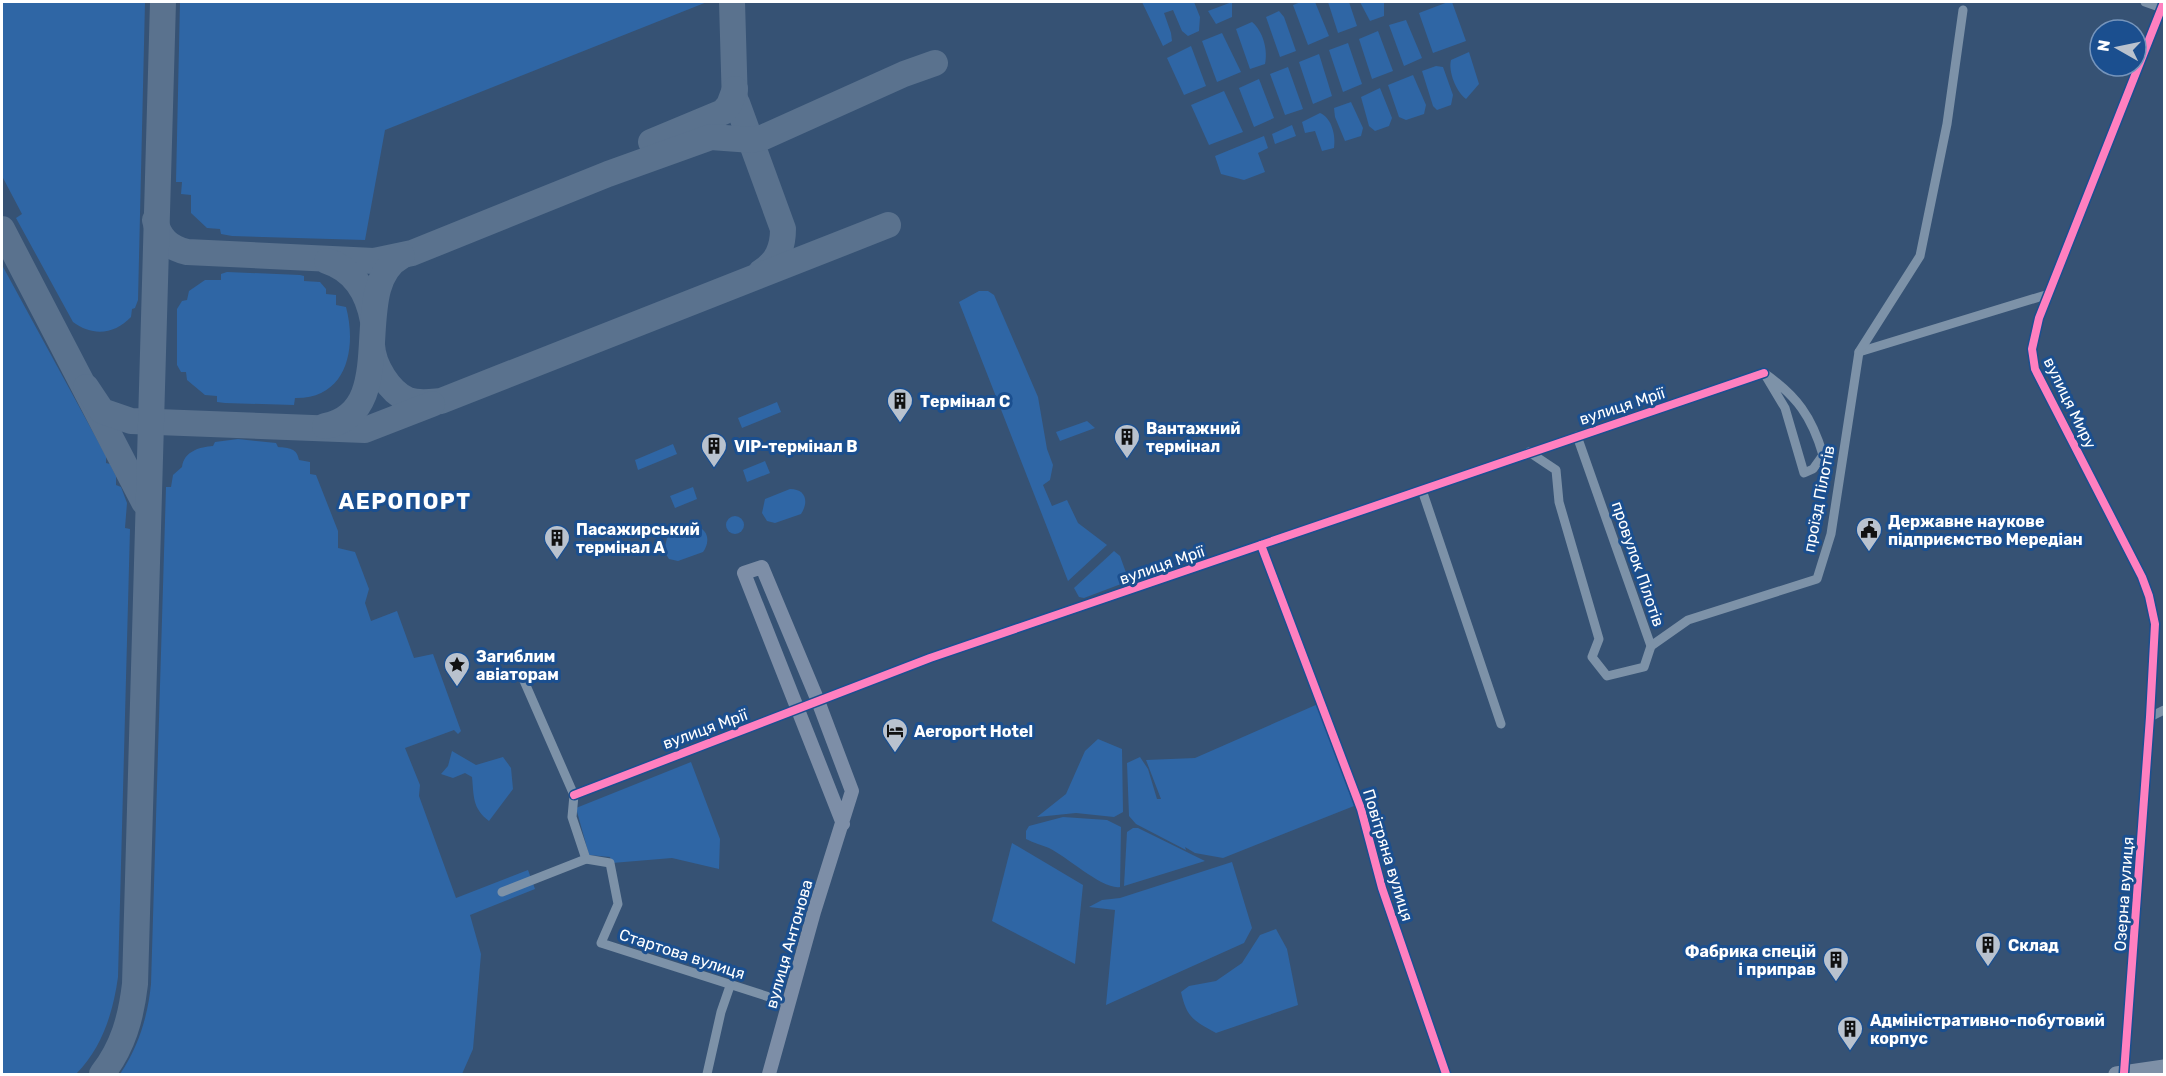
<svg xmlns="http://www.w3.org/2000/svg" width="2166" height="1076" font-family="Rubik,sans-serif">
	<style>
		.green { fill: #2f66a5 }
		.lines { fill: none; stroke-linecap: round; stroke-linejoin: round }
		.taxiway { stroke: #5a728e; stroke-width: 26 }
		.minor { stroke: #7d92a8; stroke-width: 9 }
		.primary { stroke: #7d8ea7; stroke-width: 14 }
		.trunk { stroke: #7e90a7; stroke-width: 15 }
		.cycleway-casing { stroke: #1b4f8f; stroke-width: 11 }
		.cycleway { stroke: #ff80c0; stroke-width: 8 }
		.labels { text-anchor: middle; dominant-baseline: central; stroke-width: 6; stroke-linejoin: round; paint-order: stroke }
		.poi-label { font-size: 16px; font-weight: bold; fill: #fff; stroke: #1b4f8f; text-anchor: start }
		.street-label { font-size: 16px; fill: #fff; stroke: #1b4f8f }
		.district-label { font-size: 22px; font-weight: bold; letter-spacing: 1.5px; fill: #fff; stroke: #1b4f8f }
	</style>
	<rect width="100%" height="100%" fill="#365274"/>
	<!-- green -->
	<g class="green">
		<path d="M2 2H145L138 300 135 308 132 309 131 317C115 334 93 337 73 322L16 218 22 214 2 176Z"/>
		<polygon points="180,2 707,2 385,130 365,240 232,236 221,234 220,229 207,228 191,213 191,195 181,194 182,182 176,182"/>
		<polygon points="1142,2 1194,2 1200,17 1199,31 1188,36 1182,31 1173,10 1164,13 1171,33 1172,41 1163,46"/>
		<polygon points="1232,2 1232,17 1216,24 1208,11"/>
		<polygon points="1301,2 1315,2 1329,36 1308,45 1293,5"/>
		<polygon points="1328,2 1349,2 1357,26 1338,33"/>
		<polygon points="1360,2 1384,2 1384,16 1370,21"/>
		<polygon points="1448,2 1452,2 1466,41 1433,53 1419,13"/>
		<polygon points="1279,11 1284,17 1296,51 1280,57 1266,17"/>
		<polygon points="1406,20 1422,58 1404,66 1389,25"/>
		<path d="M1252 22C1263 31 1268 50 1265 64L1250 69 1236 29Z"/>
		<polygon points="1378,31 1393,71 1372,79 1359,39"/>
		<polygon points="1222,33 1241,72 1217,82 1202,41"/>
		<polygon points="1348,43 1362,84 1343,92 1329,50"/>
		<polygon points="1191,46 1206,86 1184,95 1167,58"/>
		<path d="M1469 52 1479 84 1466 99C1456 92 1448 71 1451 60Z"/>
		<polygon points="1319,54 1332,96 1313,104 1299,62"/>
		<polygon points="1436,66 1443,67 1453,95 1451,105 1437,110 1433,106 1422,71"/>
		<polygon points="1288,67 1303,109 1285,115 1270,74"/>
		<polygon points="1413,75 1426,105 1424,114 1406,120 1399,117 1388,85"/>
		<polygon points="1259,79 1274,118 1254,127 1239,88"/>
		<polygon points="1380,88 1392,118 1389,126 1375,131 1369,126 1361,97"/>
		<polygon points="1224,91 1243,132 1209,145 1191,105"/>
		<polygon points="1351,102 1363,128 1361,136 1345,141 1335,117 1334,108"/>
		<path d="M1320 113C1332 118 1336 136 1334 148L1322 151 1315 131 1305 133 1302 122Z"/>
		<polygon points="1292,125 1296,136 1275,144 1272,134"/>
		<polygon points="1264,136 1268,148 1258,153 1265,172 1244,180 1221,174 1215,156"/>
		<path d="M2 265 106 456V463L110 464 116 476V485L121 487 127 503 125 528 130 529 118 977C113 1013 102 1048 76 1074H2Z"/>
		<path d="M227 272 300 275 304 276V281L320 282 326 289V294L336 295V305L346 307C357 348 347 399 295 398L294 405 225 403 217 402V396L205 395 187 380 186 372H181L177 365V309L182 301 187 300 189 291 205 280H221V274Z"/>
		<polygon points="979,291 988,291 994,295 1038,397 1047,449 1053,465 1050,480 1043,485 1052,506 1067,500 1078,523 1107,545 1068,581 959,302"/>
		<polygon points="777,402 781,412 742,428 738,418"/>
		<polygon points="1087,421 1095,428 1060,441 1056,432"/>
		<path d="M238 439 276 443 278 447C289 448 297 448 299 460L310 462V474L316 475 338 531V548L355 552 369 589 365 603 371 621 397 611 414 658 433 654 461 731 458 734 454 730 405 748 420 785 419 796 456 898 528 870 535 889 470 915 481 954 473 1049 462 1074H120C138 1048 148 1016 151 984L166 487H171L173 475 182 467C184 451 200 447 213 446L215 442Z"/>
		<polygon points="673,444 677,454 638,470 635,460"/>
		<polygon points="765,461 770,473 747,482 743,470"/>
		<polygon points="693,487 697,499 675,508 670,496"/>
		<path d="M790 489C806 489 809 502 801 514L775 523 767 521 762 513 765 499Z"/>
		<circle cx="735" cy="525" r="9"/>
		<path d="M693 527C708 527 711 541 703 552L678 561 669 559 664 551 667 538Z"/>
		<polygon points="1114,551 1120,556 1129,581 1084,598 1079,597 1074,588"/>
		<polygon points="1318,704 1354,806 1223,858 1195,853 1185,847 1186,850 1136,824 1129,816 1127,763 1140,757 1148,769 1157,799 1161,799 1146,760 1195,758"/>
		<polygon points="1098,739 1122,749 1123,812 1114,817 1076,813 1037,817 1066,794 1085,751"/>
		<path d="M452 751 476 765 503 757 511 768 513 789 489 821C472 808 474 796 472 777L465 773 453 778 441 774 448 766Z"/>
		<polygon points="691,762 720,839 719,869 672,858 612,863 610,857 589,855 576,808"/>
		<path d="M1063 817 1107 820 1121 827 1120 887C1103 890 1066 856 1049 848 1042 845 1034 843 1026 839V831L1029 826Z"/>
		<polygon points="1133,828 1138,828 1205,861 1124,886 1127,832"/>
		<polygon points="1012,843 1083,885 1075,964 992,921"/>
		<polygon points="1232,862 1252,928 1244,943 1106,1005 1115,910 1089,907 1102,900 1120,898"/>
		<path d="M1276 929 1287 949 1298 1005 1216 1033C1193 1020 1187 1018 1181 992L1189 986 1216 981 1242 963 1260 935Z"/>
	</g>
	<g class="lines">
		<!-- taxiway -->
		<g class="taxiway">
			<polyline points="732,2 735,105"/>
			<path d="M737 103 783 229C783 248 777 262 761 272"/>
			<polyline points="651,142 723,112 729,105 735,89"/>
			<path d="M155 220C159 238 169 248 187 252L374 261 412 253 608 174 711 137 752 140 764 137 904 74 935 63"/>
			<polyline points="2,229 144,502"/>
			<path d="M327 261C355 270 368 293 373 321"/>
			<path d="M372 345C373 365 389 392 408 400 419 404 430 402 441 401L888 225"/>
			<polyline points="86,387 102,411 131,421 365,430 432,404"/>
			<path d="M325 426C404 412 345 286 402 256"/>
			<path d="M102 1074C123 1047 131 1018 135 984L163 2"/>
		</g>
		<!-- minor -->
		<g class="minor">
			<polyline points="2145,2 2162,8"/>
			<polyline points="1859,352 2049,294"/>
			<path d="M1764 373C1797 396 1812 417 1823 455L1813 469 1804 473 1785 408Z"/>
			<polyline points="1529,452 1556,470 1559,502 1599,639 1592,657 1607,676 1644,667 1651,646 1577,436"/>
			<polyline points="1422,490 1501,724"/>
			<polyline points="1261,545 1361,809 1382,888 1446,1074"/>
			<polyline points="1651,646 1688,620 1817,579 1831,534 1859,352 1920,256 1947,124 1963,10"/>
			<polyline points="521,674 574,795 572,817 586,859 610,863 618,904 601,943 788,1003"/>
			<polyline points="2150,717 2164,710"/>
			<polyline points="574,795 930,658 1764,373"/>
			<polyline points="502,892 586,859"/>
			<polyline points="2124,1073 2150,717 2155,624 2149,596 2142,577 2035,369 2032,349 2039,318 2164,2"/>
			<polyline points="707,1074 721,1012 730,986"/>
		</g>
		<!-- primary -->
		<polyline class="primary" points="769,1074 814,912 852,791 818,701 762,567 744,573 843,824"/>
		<!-- trunk -->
		<polyline class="trunk" points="2116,1074 2164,1067"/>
		<defs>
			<g id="cycleway">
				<polyline points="1261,545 1361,809 1382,888 1446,1074"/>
				<polyline points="574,795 930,658 1764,373"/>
				<polyline points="2124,1073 2150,717 2155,624 2149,596 2142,577 2035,369 2032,349 2039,318 2164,2"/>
			</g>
		</defs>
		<!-- cycleway casing -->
		<use href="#cycleway" class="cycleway-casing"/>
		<!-- cycleway -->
		<use href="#cycleway" class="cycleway"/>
	</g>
	<!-- icons -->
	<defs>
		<symbol id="building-pin" viewBox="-11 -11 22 30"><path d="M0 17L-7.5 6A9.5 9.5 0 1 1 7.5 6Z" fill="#b9c2ce" stroke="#1b4f8f"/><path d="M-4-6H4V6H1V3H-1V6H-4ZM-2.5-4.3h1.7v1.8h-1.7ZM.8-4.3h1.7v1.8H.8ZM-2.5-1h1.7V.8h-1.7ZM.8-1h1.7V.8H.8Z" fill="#111"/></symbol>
		<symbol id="civic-pin" viewBox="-11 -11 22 30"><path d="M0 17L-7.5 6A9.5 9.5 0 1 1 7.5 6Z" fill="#b9c2ce" stroke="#1b4f8f"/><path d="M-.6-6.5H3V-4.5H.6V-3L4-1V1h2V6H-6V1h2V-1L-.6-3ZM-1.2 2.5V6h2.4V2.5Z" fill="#111"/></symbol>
		<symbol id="sight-pin" viewBox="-11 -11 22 30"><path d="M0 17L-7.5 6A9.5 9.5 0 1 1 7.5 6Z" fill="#b9c2ce" stroke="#1b4f8f"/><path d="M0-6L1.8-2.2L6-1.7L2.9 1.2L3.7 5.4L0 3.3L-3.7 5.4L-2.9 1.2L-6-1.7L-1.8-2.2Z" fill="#111"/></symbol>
		<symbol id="hotel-pin" viewBox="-11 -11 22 30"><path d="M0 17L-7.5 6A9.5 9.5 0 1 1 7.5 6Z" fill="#b9c2ce" stroke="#1b4f8f"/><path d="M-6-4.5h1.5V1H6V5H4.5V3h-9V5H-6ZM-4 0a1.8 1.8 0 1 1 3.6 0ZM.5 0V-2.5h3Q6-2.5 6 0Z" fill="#111"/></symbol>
	</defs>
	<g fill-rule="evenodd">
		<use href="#building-pin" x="885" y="386" width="30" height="40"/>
		<use href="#building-pin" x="1112" y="422" width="30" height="40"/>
		<use href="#building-pin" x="699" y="431" width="30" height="40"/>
		<use href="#civic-pin" x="1854" y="515" width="30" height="40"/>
		<use href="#building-pin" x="542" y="523" width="30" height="40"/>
		<use href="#sight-pin" x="442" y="650" width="30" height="40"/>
		<use href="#hotel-pin" x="880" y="716" width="30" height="40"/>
		<use href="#building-pin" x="1973" y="930" width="30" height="40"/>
		<use href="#building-pin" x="1821" y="945" width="30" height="40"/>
		<use href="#building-pin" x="1835" y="1014" width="30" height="40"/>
	</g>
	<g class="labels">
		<!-- poi labels -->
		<g class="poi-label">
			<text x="920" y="401">Термінал C</text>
			<text x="1146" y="428">Вантажний<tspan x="1146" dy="18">термінал</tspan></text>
			<text x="734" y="446">VIP-термінал B</text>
			<text x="1888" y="521">Державне наукове<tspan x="1888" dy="18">підприємство Мередіан</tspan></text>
			<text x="576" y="529">Пасажирський<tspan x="576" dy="18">термінал A</tspan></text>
			<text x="476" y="656">Загиблим<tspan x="476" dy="18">авіаторам</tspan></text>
			<text x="914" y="731">Aeroport Hotel</text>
			<text x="2008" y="945">Склад</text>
			<text x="1816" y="951" text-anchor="end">Фабрика спецій<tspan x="1816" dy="18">і приправ</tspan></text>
			<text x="1870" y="1020">Адміністративно-побутовий<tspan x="1870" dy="18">корпус</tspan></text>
		</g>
		<!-- street labels -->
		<g class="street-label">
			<text transform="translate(2070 403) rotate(64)">вулиця Миру</text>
			<text transform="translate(1622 406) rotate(-18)">вулиця Мрії</text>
			<text transform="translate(1819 499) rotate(-79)">проїзд Пілотів</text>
			<text transform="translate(1638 564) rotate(71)">провулок Пілотів</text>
			<text transform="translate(1162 565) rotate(-19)">вулиця Мрії</text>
			<text transform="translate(705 729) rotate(-20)">вулиця Мрії</text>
			<text transform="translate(1388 855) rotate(73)">Повітряна вулиця</text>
			<text transform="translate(2124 894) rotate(-86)">Озерна вулиця</text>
			<text transform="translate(789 944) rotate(-74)">вулиця Антонова</text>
			<text transform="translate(682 954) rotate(18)">Стартова вулиця</text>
		</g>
		<!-- district labels -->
		<g class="district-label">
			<text x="405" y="501">АЕРОПОРТ</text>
		</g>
	</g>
	<!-- border -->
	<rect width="2166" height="1076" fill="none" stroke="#ffffff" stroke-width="6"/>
	<!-- north arrow -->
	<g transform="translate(2118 48) rotate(279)"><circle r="28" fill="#1b4f8f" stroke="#7695bc" stroke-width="1.5"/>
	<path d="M0-4.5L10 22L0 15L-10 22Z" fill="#b9c2ce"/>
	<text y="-9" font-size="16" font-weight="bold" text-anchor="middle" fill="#ffffff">N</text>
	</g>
</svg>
